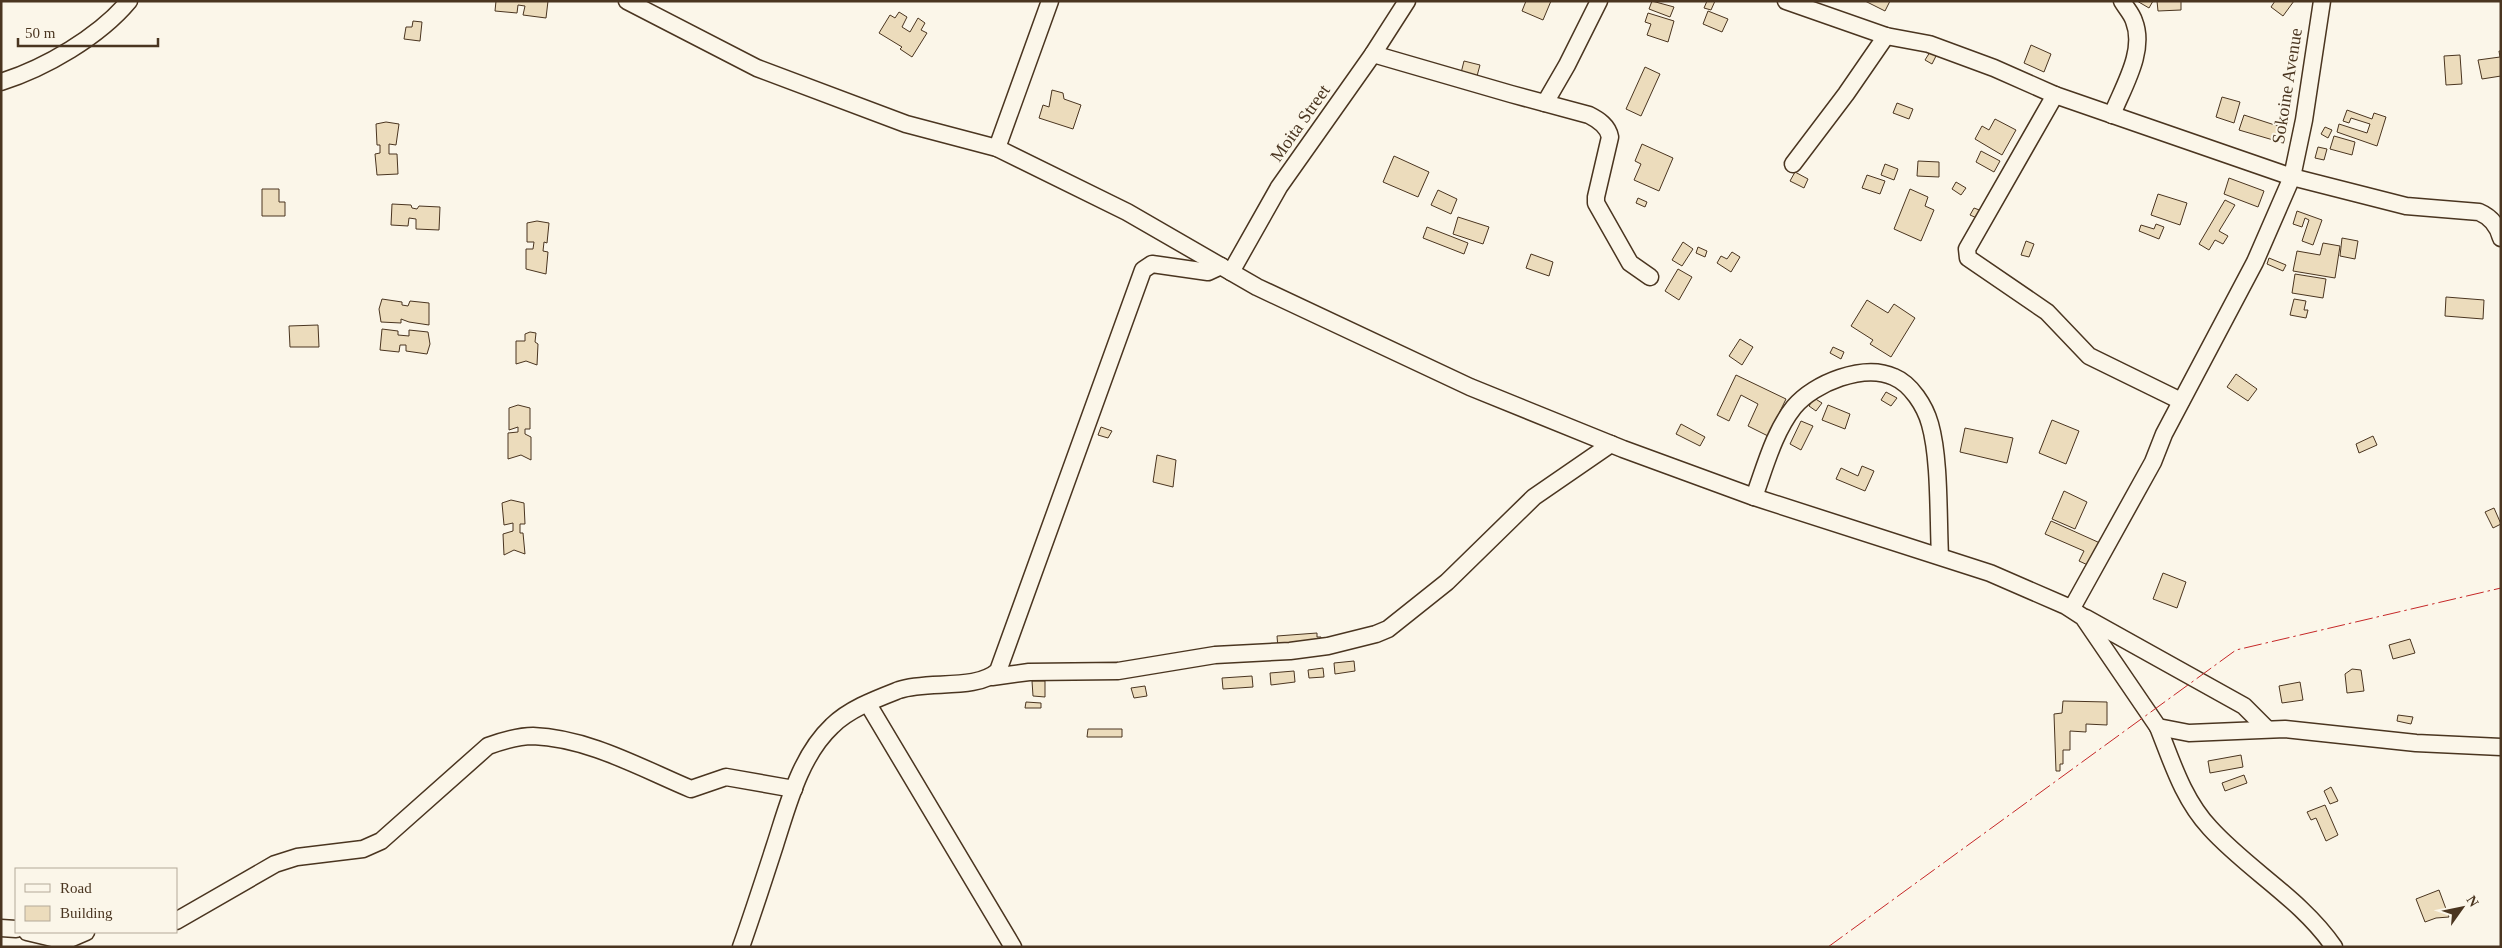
<svg xmlns="http://www.w3.org/2000/svg" width="2502" height="948" font-family="'Times New Roman',serif">
	<style>
		.building { fill: #ecdcbc; stroke: #4a3520 }
		.lines { fill: none; stroke-linecap: round; stroke-linejoin: round }
		.street-casing { stroke: #4a3520; stroke-width: 19 }
		.street { stroke: #fbf6e9; stroke-width: 16 }
		.power { stroke: #c62828; stroke-width: 1; stroke-dasharray: 18 4 2.5 4; stroke-linecap: butt }
		.labels { text-anchor: middle; dominant-baseline: central; stroke-width: 4; stroke-linejoin: round; paint-order: stroke }
		.street-label { font-size: 18px; fill: #4a3520; stroke: #fbf6e9 }
	</style>
	<rect width="100%" height="100%" fill="#fbf6e9"/>
	<!-- building -->
	<g class="building">
		<polygon points="496,1 548,1 546,18 523,15 525,6 518,5 517,13 495,11"/>
		<polygon points="1526,1 1551,1 1543,20 1522,11"/>
		<polygon points="1652,1 1674,7 1670,17 1649,9"/>
		<polygon points="1707,1 1715,1 1711,10 1704,8"/>
		<polygon points="1865,1 1890,1 1885,11"/>
		<polygon points="2137,1 2153,1 2149,8"/>
		<polygon points="2157,1 2181,1 2181,10 2158,11"/>
		<polygon points="2275,1 2294,1 2283,16 2271,7"/>
		<polygon points="1708,11 1728,19 1722,32 1703,24"/>
		<polygon points="899,12 907,17 902,27 910,32 918,18 925,23 921,30 927,33 912,57 900,49 902,47 879,33 890,15 895,18"/>
		<polygon points="1648,13 1674,21 1668,42 1647,35 1651,24 1645,22"/>
		<polygon points="413,21 422,22 420,41 404,39 406,27 412,27"/>
		<polygon points="2031,45 2051,54 2044,72 2024,63"/>
		<polygon points="2499,51 2501,51 2501,76 2482,79 2478,60 2500,57"/>
		<polygon points="1930,52 1936,56 1932,64 1925,60"/>
		<polygon points="2460,55 2462,84 2446,85 2444,56"/>
		<polygon points="1464,61 1480,65 1477,76 1461,73"/>
		<polygon points="1645,67 1660,74 1641,116 1626,109"/>
		<polygon points="1052,90 1063,93 1064,99 1081,105 1073,129 1039,118 1043,105 1049,107"/>
		<polygon points="2222,97 2240,102 2234,123 2216,117"/>
		<polygon points="1897,103 1913,109 1909,119 1893,113"/>
		<polygon points="2347,110 2372,119 2374,113 2386,117 2377,146 2337,132 2339,124 2367,133 2370,124 2351,118 2349,123 2343,121"/>
		<polygon points="2244,115 2284,128 2280,142 2239,130"/>
		<polygon points="1995,119 2016,130 2002,155 1975,139 1982,126 1989,130"/>
		<polygon points="386,122 399,124 396,145 389,144 389,154 397,154 398,174 377,175 375,154 380,153 380,145 377,145 376,124"/>
		<polygon points="2325,127 2332,130 2328,138 2321,134"/>
		<polygon points="2334,136 2355,142 2352,155 2330,149"/>
		<polygon points="1642,144 1673,158 1659,191 1634,180 1641,164 1635,161"/>
		<polygon points="2318,147 2327,149 2324,160 2315,158"/>
		<polygon points="1981,151 2000,161 1994,172 1976,162"/>
		<polygon points="1394,156 1429,172 1418,197 1383,182"/>
		<polygon points="1918,161 1939,162 1939,177 1917,176"/>
		<polygon points="1885,164 1898,169 1894,180 1881,175"/>
		<polygon points="1795,172 1808,179 1804,188 1790,181"/>
		<polygon points="1867,175 1885,181 1880,194 1862,188"/>
		<polygon points="2229,178 2264,191 2258,207 2224,194"/>
		<polygon points="1956,182 1966,188 1961,195 1952,189"/>
		<polygon points="262,189 279,189 279,202 285,202 285,216 262,216"/>
		<polygon points="1910,189 1928,197 1925,206 1934,210 1921,241 1894,229"/>
		<polygon points="1438,190 1457,199 1451,214 1431,205"/>
		<polygon points="2158,194 2187,203 2180,225 2151,215"/>
		<polygon points="1638,198 1647,202 1645,207 1636,203"/>
		<polygon points="2225,200 2235,205 2219,231 2228,236 2223,244 2215,240 2209,250 2199,244"/>
		<polygon points="392,204 411,205 412,208 417,209 419,206 440,207 439,230 416,229 416,219 409,218 408,226 391,225"/>
		<polygon points="1974,208 1982,211 1979,219 1970,215"/>
		<polygon points="2297,211 2322,220 2313,245 2302,241 2309,220 2305,218 2302,227 2293,224"/>
		<polygon points="1458,217 1489,227 1483,244 1453,234"/>
		<polygon points="537,221 549,223 547,243 544,242 543,251 548,252 546,274 526,269 526,249 533,249 534,242 527,242 527,223"/>
		<polygon points="2156,224 2164,227 2159,239 2139,231 2141,225 2154,229"/>
		<polygon points="1427,227 1468,243 1464,254 1423,238"/>
		<polygon points="2342,238 2358,241 2355,259 2340,256"/>
		<polygon points="2026,241 2034,244 2029,257 2021,255"/>
		<polygon points="1683,242 1693,249 1682,266 1672,260"/>
		<polygon points="2323,243 2340,246 2335,278 2293,271 2297,251 2320,255"/>
		<polygon points="1698,247 1707,251 1705,257 1696,253"/>
		<polygon points="1732,252 1740,257 1731,272 1717,263 1721,256 1727,259"/>
		<polygon points="1531,254 1553,262 1549,276 1526,268"/>
		<polygon points="2269,258 2286,265 2283,271 2267,264"/>
		<polygon points="1678,269 1692,277 1679,300 1665,291"/>
		<polygon points="2295,274 2326,279 2323,298 2292,293"/>
		<polygon points="2446,297 2484,300 2483,319 2445,316"/>
		<polygon points="382,299 402,302 402,305 408,306 410,301 429,303 429,325 409,322 401,319 401,323 381,322 379,309"/>
		<polygon points="2294,299 2306,301 2304,310 2308,310 2306,318 2290,315"/>
		<polygon points="1867,300 1888,313 1894,304 1915,318 1891,357 1870,344 1873,340 1851,326"/>
		<polygon points="318,325 319,347 290,347 289,326"/>
		<polygon points="382,329 398,331 398,335 409,336 409,330 428,332 430,344 427,354 406,351 406,345 400,345 399,352 380,350"/>
		<polygon points="530,332 536,333 535,342 538,344 537,365 526,361 516,364 516,341 525,341 525,334"/>
		<polygon points="1740,339 1753,347 1742,365 1729,356"/>
		<polygon points="1833,347 1844,352 1841,359 1830,353"/>
		<polygon points="2236,374 2257,389 2248,401 2227,387"/>
		<polygon points="1736,375 1786,399 1768,436 1748,426 1758,404 1741,395 1729,421 1717,415"/>
		<polygon points="1886,392 1897,398 1891,406 1881,400"/>
		<polygon points="1814,398 1822,403 1816,411 1809,406"/>
		<polygon points="518,405 530,408 530,429 525,429 525,434 531,437 531,460 521,455 508,459 508,433 518,432 518,427 509,430 509,408"/>
		<polygon points="1828,405 1850,414 1845,429 1822,420"/>
		<polygon points="2052,420 2079,431 2066,464 2039,453"/>
		<polygon points="1801,421 1813,426 1801,450 1790,444"/>
		<polygon points="1681,424 1705,437 1700,446 1676,434"/>
		<polygon points="1101,427 1112,431 1108,438 1098,435"/>
		<polygon points="1965,428 2013,438 2007,463 1960,452"/>
		<polygon points="2373,436 2377,445 2359,453 2356,444"/>
		<polygon points="1157,455 1176,460 1173,487 1153,482"/>
		<polygon points="1862,466 1874,471 1865,491 1836,479 1841,468 1858,476"/>
		<polygon points="2064,491 2087,502 2075,529 2052,519"/>
		<polygon points="511,500 524,503 525,524 520,524 520,533 523,533 525,554 514,550 504,555 503,534 513,531 513,523 504,525 502,503"/>
		<polygon points="2494,508 2501,524 2493,528 2485,512"/>
		<polygon points="2051,521 2100,543 2090,566 2079,561 2084,551 2045,534"/>
		<polygon points="2163,573 2186,582 2177,608 2153,599"/>
		<polygon points="1317,633 1317,637 1321,637 1322,645 1278,648 1277,636"/>
		<polygon points="2410,639 2415,653 2393,659 2389,645"/>
		<polygon points="1354,661 1355,671 1335,674 1334,663"/>
		<polygon points="1323,668 1324,677 1309,678 1308,670"/>
		<polygon points="2352,669 2361,670 2364,691 2347,693 2345,674"/>
		<polygon points="1294,671 1295,682 1271,685 1270,673"/>
		<polygon points="1252,676 1253,687 1223,689 1222,678"/>
		<polygon points="1032,681 1045,681 1045,697 1033,696"/>
		<polygon points="2300,682 2303,700 2282,703 2279,686"/>
		<polygon points="1145,686 1147,696 1134,698 1131,688"/>
		<polygon points="2063,701 2107,702 2107,725 2086,724 2086,732 2070,731 2070,750 2063,750 2063,764 2060,764 2060,771 2056,771 2054,714 2062,713"/>
		<polygon points="1026,702 1041,703 1041,708 1025,708"/>
		<polygon points="2398,715 2413,717 2411,724 2397,721"/>
		<polygon points="1088,729 1122,729 1122,737 1087,737"/>
		<polygon points="2241,755 2243,767 2210,773 2208,761"/>
		<polygon points="2244,775 2247,783 2225,791 2222,783"/>
		<polygon points="2331,787 2338,801 2330,804 2324,791"/>
		<polygon points="2325,805 2338,835 2326,841 2316,818 2311,820 2307,812"/>
		<polygon points="2439,890 2449,917 2436,918 2425,922 2416,899"/>
	</g>
	<g class="lines">
		<defs>
			<g id="street">
				<polyline points="627,1 757,68 906,124 997,148 1127,212 1257,287 1470,387 1623,449 1754,497 1990,573 2066,606 2083,617 2158,727 2189,733 2285,729 2416,743 2501,747"/>
				<path d="M1786 1 1886 36 1929 44 1994 68 2055 95 2292 177 2406 206 2479 212C2491 217 2498 226 2501 238"/>
				<path d="M1373 54 1511 94 1589 115C1599 120 1608 126 1610 137L1596 197V203L1630 263 1650 277"/>
				<path d="M1 82C45 68 99 37 129 1"/>
				<polyline points="2055,95 1967,249 1968,258 2047,312 2089,356 2181,401"/>
				<polyline points="1545,103 1567,65 1599,1"/>
				<path d="M2112 115C2123 87 2146 51 2134 21 2132 14 2126 8 2122 1"/>
				<polyline points="997,148 1050,1"/>
				<polyline points="1793,164 1846,94 1886,36"/>
				<polyline points="1231,272 1279,187 1373,54 1407,1"/>
				<path d="M1754 497C1765 467 1774 432 1794 407 1814 383 1864 363 1894 377 1911 384 1925 406 1930 424 1940 459 1938 517 1940 556"/>
				<polyline points="2072,608 2153,462 2164,434 2255,262 2292,177 2304,120 2322,1"/>
				<polyline points="2086,618 2244,706 2266,728"/>
				<polyline points="992,677 1029,672 1118,671 1215,655 1290,651 1328,646 1376,634 1388,629 1447,582 1534,497 1611,444"/>
				<polyline points="868,704 1013,947"/>
				<path d="M2158 727C2172 762 2183 799 2210 828 2248 870 2301 899 2334 947"/>
				<path d="M176 921 275 864 297 857 363 849 381 841 488 746C502 741 517 736 533 736 588 738 641 768 691 789L726 777 794 789"/>
				<polyline points="1,928 16,929"/>
				<polyline points="27,932 65,941 86,932"/>
				<path d="M741 947C753 913 764 879 775 845 788 805 800 756 832 726 849 709 876 699 899 690 928 680 976 691 998 671L1143 270 1152 264 1208 272 1221 266"/>
			</g>
		</defs>
		<!-- street casing -->
		<use href="#street" class="street-casing"/>
		<!-- street -->
		<use href="#street" class="street"/>
		<!-- power -->
		<polyline class="power" points="1828,947 2236,650 2501,588"/>
	</g>
	<g class="labels">
		<!-- street labels -->
		<g class="street-label">
			<text transform="translate(2287 86) rotate(-81)">Sokoine Avenue</text>
			<text transform="translate(1300 123) rotate(-55)">Moita Street</text>
		</g>
	</g>
	<!-- border -->
	<rect width="2502" height="948" fill="none" stroke="#4a3520" stroke-width="5"/>
	<!-- legend -->
	<rect x="15" y="868" width="162" height="65" fill="#fbf6e9" stroke="#b4a999"/>
	<rect x="25" y="884" width="25" height="8" fill="#fbf6e9" stroke="#b4a999"/>
	<text x="60" y="893" font-size="15" fill="#4a3520">Road</text>
	<rect x="25" y="906" width="25" height="15" fill="#ecdcbc" stroke="#b4a999"/>
	<text x="60" y="918" font-size="15" fill="#4a3520">Building</text>
	<!-- north arrow -->
	<g transform="translate(2462 908) rotate(57)" stroke="#fbf6e9" stroke-width="4" paint-order="stroke">
	<path d="M0-4L9 19L0 12L-9 19Z" fill="#4a3520"/>
	<text y="-8" font-size="14" font-weight="bold" text-anchor="middle" fill="#4a3520">N</text>
	</g>
	<!-- scale -->
	<path d="M18 38v8h140v-8" fill="none" stroke="#4a3520" stroke-width="2.5"/>
	<text x="25" y="38" font-size="15" fill="#4a3520" stroke="#fbf6e9" stroke-width="4" paint-order="stroke">50 m</text>
</svg>
